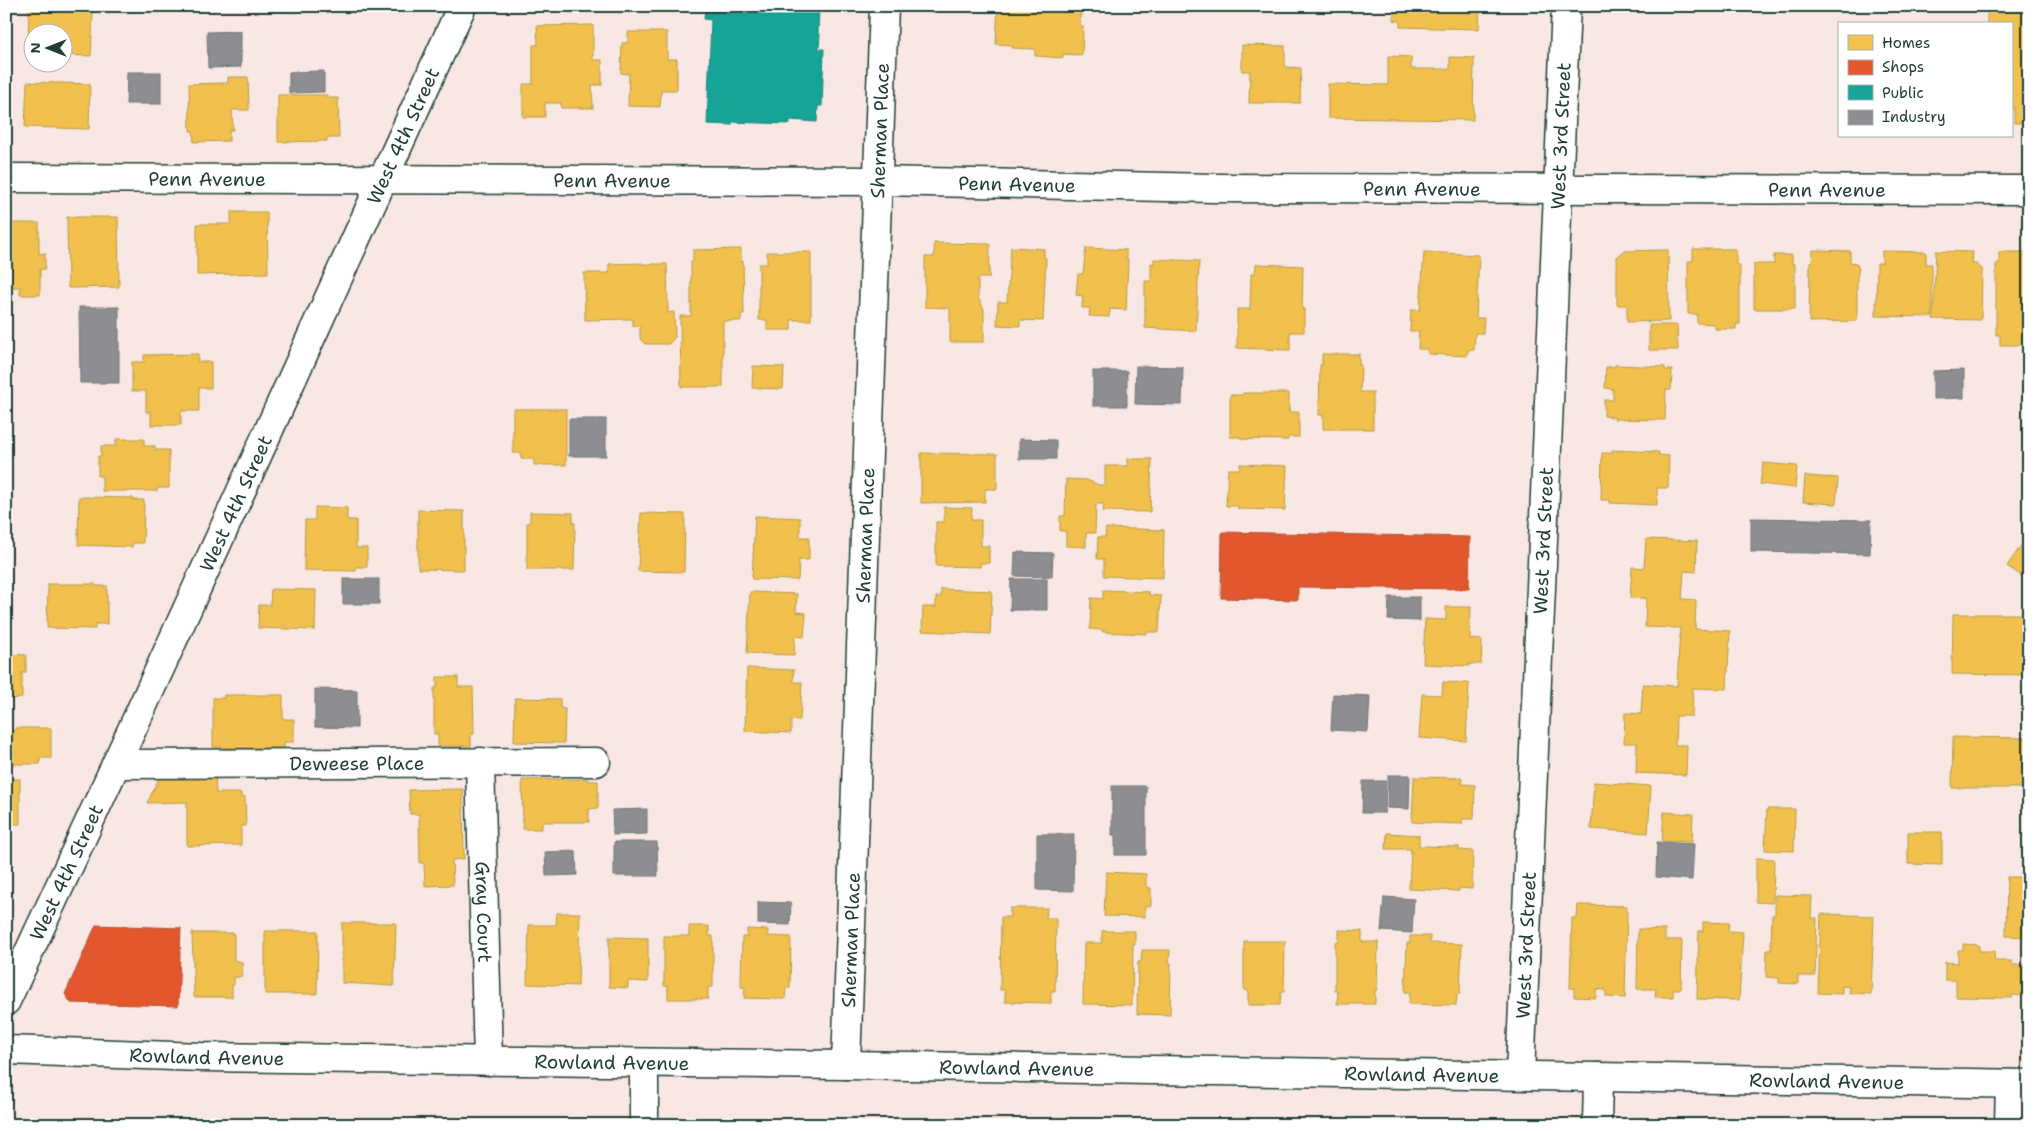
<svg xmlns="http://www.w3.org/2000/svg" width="2035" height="1131" font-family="'Shantell Sans',sans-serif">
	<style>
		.homes { fill: #f2c14e; stroke: #b39946 }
		.shops { fill: #e4572e; stroke: #a94f30 }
		.public { fill: #17a398; stroke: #19847a }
		.industry { fill: #8d8d92; stroke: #6c7576 }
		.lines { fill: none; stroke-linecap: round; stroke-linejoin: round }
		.street-casing { stroke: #1f3d34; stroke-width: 31 }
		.secondary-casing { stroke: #1f3d34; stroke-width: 31 }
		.street { stroke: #fff; stroke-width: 28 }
		.secondary { stroke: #fff; stroke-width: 28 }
		.labels { text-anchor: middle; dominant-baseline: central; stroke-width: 5; stroke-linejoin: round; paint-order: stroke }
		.street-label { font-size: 19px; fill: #1f3d34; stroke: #fff }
	</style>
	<rect width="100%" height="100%" fill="#f8e7e2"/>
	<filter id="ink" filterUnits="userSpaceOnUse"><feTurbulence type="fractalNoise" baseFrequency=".02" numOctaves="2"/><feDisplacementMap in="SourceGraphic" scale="10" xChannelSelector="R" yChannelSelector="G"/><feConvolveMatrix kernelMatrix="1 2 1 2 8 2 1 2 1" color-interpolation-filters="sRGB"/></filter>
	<g filter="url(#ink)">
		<!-- homes -->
		<g class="homes">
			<polygon points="998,6 1081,6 1080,26 1083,26 1082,55 1063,54 1063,58 1035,56 1035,49 1012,48 1012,45 996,44"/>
			<polygon points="1394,6 1480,6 1479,29 1400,27 1400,21 1394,20"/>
			<polygon points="29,9 93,12 91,56 62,55 62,32 32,32 32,54 28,53"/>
			<polygon points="1987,10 2029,10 2029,123 2014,123 2014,108 2011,108 2011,24 1987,24"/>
			<polygon points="593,25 593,60 602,60 602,85 592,85 593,108 561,108 561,103 545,103 545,117 523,117 523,84 533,84 533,45 538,45 537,26"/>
			<polygon points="628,32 667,32 667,59 677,59 677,90 661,90 660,107 628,106 629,74 621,73 622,43 628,43"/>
			<polygon points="1242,45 1285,46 1285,67 1301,68 1300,103 1249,103 1250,71 1242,71"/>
			<polygon points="1388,56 1411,57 1411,69 1450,69 1450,57 1474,58 1473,120 1328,118 1328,84 1388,85"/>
			<polygon points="228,77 248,77 249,110 232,110 233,130 229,130 229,141 194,142 193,131 190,131 189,84 228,83"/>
			<polygon points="27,82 90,84 89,129 25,127"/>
			<polygon points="278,95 327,95 327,98 338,98 339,138 327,138 327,141 278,142"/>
			<polygon points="231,212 267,212 268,273 197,275 197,224 231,224"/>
			<polygon points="67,217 118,217 119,287 68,288"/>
			<polygon points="6,223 39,223 39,254 45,253 45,269 40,269 40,295 20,295 20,287 6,287"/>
			<polygon points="934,243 990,244 989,278 978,278 978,298 984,309 984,342 950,342 950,308 925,307 925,257 934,257"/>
			<polygon points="1011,247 1044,249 1044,258 1046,258 1043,321 1020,320 1020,326 997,325 998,302 1007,302"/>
			<polygon points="1086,248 1126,250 1126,259 1128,259 1126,310 1110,309 1109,317 1089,316 1090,308 1082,308 1083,296 1076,295 1078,274 1083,274"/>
			<polygon points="741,249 741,262 743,261 744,314 741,314 741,321 723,321 723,387 681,387 680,316 691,316 691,261 693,261 693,250"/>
			<polygon points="1693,249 1736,249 1736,265 1740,265 1740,324 1736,324 1736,329 1715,329 1715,324 1697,323 1697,314 1688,314 1688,261 1693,261"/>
			<polygon points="1668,250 1669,321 1627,322 1627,305 1617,305 1617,257 1624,251"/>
			<polygon points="1813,250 1850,251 1850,262 1856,263 1859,269 1857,276 1857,321 1809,322 1810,262 1812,262"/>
			<polygon points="1882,251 1926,252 1926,264 1932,264 1932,317 1876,316 1877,263 1882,263"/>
			<polygon points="1936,251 1973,252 1972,264 1976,264 1982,269 1981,320 1933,319"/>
			<polygon points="767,252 811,252 811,320 791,320 791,330 767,330 767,320 759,320 759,264 767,264"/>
			<polygon points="1424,252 1479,255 1476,318 1484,318 1483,333 1475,333 1474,350 1468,350 1467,356 1428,354 1428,349 1418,349 1419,331 1410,331 1411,310 1420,310"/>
			<polygon points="1999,252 2029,252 2029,345 2000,345 2000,335 1996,335 1996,264 1999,264"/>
			<polygon points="1774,255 1792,255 1792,264 1795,264 1795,309 1754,309 1754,264 1774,264"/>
			<polygon points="1154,259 1199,261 1196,331 1145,328 1145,281 1151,281 1151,263 1154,264"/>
			<polygon points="642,263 642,264 667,264 668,313 674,312 675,337 669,344 645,344 640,339 640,326 633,326 633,319 585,320 584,273 609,273 609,264"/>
			<polygon points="1256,264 1303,266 1302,310 1304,309 1304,332 1290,332 1290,350 1237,348 1237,309 1250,309 1251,274 1255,274"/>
			<polygon points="1649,325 1677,325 1678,350 1649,350"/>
			<polygon points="198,354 198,362 211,362 211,388 199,388 199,411 181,411 181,425 151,425 151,412 146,412 146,391 132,391 132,362 144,362 144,355"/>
			<polygon points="1322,354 1359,354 1359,365 1361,365 1360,392 1373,392 1373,429 1323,429 1323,415 1319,415 1320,365 1322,365"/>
			<polygon points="1615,365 1665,367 1665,370 1672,370 1671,390 1666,390 1665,420 1614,419 1614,417 1604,416 1604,400 1613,400 1613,389 1605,388 1606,367 1614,367"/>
			<polygon points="753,366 784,367 783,389 752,388"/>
			<polygon points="1243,393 1289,393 1289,412 1299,412 1299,437 1288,437 1288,440 1241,439 1241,437 1230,437 1230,395 1243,395"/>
			<polygon points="513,409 566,409 566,465 534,465 534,459 521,459 521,453 513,453"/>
			<polygon points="116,439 144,439 144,446 155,446 155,450 169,450 169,488 157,488 157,491 102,491 102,476 98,476 98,456 101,456 101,446 116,446"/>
			<polygon points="1612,450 1659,452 1659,455 1669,456 1668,488 1657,488 1657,505 1610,503 1610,500 1601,500 1602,453 1612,453"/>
			<polygon points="921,453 997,454 997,489 985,489 985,502 921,503"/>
			<polygon points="1128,459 1152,459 1150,512 1103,511 1104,504 1096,504 1095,533 1086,533 1086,547 1066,546 1066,531 1060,531 1060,516 1065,516 1066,479 1087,480 1099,485 1105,485 1105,466 1128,466"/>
			<polygon points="1763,463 1797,466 1795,488 1760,484"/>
			<polygon points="1240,464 1287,466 1285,510 1238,509 1238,506 1226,506 1228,469 1240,469"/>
			<polygon points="1805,476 1838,478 1836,504 1803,502"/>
			<polygon points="79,497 133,498 133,500 144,500 143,543 133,543 132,547 78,545"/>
			<polygon points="315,507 347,508 347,520 356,520 356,548 367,548 367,567 356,567 356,571 304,570 305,520 315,520"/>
			<polygon points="944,507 972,508 971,520 981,520 981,546 989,546 989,563 980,563 980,567 936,566 936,522 944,522"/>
			<polygon points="418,510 464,511 464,570 418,569"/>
			<polygon points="530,512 573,513 573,523 575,523 574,570 527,570 527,523 530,523"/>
			<polygon points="641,513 685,514 684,572 638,571"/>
			<polygon points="755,516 800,518 800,537 809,537 809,560 799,560 798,580 752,579"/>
			<polygon points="1106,528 1164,530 1163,578 1104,576 1104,559 1097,559 1098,537 1105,537"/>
			<polygon points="1646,539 1697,541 1696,572 1684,571 1682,599 1696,600 1695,629 1730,631 1727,689 1693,688 1692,716 1676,716 1675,745 1687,745 1686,775 1636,773 1637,743 1624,743 1625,713 1641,714 1643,684 1677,686 1680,628 1645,627 1646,598 1630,598 1632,567 1644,568"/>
			<polygon points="2025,540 2029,543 2029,581 2007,566"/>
			<polygon points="48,584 95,584 95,586 107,586 107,624 95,624 95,629 47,628"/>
			<polygon points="271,589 316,590 315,630 258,628 259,605 270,605"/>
			<polygon points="941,589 992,591 990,634 922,631 923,607 936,607 936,597 941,597"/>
			<polygon points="1103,590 1149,592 1149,595 1161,596 1159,632 1147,632 1146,634 1103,632 1103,630 1090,629 1091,598 1103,599"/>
			<polygon points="750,592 797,594 796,612 806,613 804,637 795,636 794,655 747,653"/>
			<polygon points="1446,607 1471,607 1470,639 1482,640 1481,664 1469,664 1469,666 1423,664 1425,619 1446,620"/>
			<polygon points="1953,614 2029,614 2029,675 1952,674"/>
			<polygon points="6,654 26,655 26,673 22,673 22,698 6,699"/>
			<polygon points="747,668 794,670 793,682 802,682 800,720 791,720 791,733 745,731"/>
			<polygon points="437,677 458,677 458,687 473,687 474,734 471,734 471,746 438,746 438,734 434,734 434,688 437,688"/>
			<polygon points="1443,682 1469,683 1466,741 1419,738 1422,694 1442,695"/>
			<polygon points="224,695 283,695 283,719 294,719 294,742 284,742 284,748 224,748 224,747 213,747 213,698 224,698"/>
			<polygon points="515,698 560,699 560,708 565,709 564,743 514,742"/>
			<polygon points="15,728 51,728 51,758 40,758 40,764 6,764 6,731 15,731"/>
			<polygon points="1953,737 2029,738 2029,788 1952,788"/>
			<polygon points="215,770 216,793 241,793 241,798 245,797 246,826 241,826 241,845 187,846 187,802 147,803 162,772"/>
			<polygon points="6,775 9,775 9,779 20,779 20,824 9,824 9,827 6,827"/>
			<polygon points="1414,777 1462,778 1462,784 1475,785 1474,819 1462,819 1462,824 1412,822"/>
			<polygon points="588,779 588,781 598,781 598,808 589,809 589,822 542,822 542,829 523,829 522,780"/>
			<polygon points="1594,782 1651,786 1648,833 1591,829"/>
			<polygon points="463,789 464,859 452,860 453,885 425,886 424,863 420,863 419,814 410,814 409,790"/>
			<polygon points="1767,809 1795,809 1794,851 1765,850"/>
			<polygon points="1664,812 1693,814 1692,842 1662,841"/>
			<polygon points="1908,832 1942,832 1942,865 1908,864"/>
			<polygon points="1387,833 1419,835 1419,846 1459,847 1459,850 1473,851 1472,889 1459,888 1459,891 1409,889 1411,849 1386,849"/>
			<polygon points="1756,858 1774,859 1773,903 1756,902"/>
			<polygon points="2027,866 2029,866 2029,937 2006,936 2007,877 2027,877"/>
			<polygon points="1106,872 1146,874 1146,887 1151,888 1151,906 1145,906 1145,917 1104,916"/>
			<polygon points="1775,895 1812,896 1811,918 1817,918 1815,976 1798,976 1798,984 1779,983 1779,978 1766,977 1767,950 1771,950 1772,915 1775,915"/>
			<polygon points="1578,905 1627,906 1625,998 1606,997 1606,990 1596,989 1596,998 1574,997 1574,988 1570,988 1572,918 1577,918"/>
			<polygon points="1010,908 1047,908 1046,918 1056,918 1055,991 1051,991 1051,1003 1005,1002 1005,990 1000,990 1001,917 1010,917"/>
			<polygon points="557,913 580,913 578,986 527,984 529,925 556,925"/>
			<polygon points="1821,914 1874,916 1871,994 1849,993 1850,987 1842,986 1842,994 1818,993"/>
			<polygon points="1703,922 1729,923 1728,931 1743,932 1739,1000 1697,999 1699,931 1703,931"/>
			<polygon points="342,923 396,923 394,986 342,983"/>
			<polygon points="689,926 709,926 709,936 713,936 713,987 708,987 708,999 668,999 668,986 664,986 664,936 689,936"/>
			<polygon points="747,929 768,930 768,936 791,937 790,988 786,988 785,999 744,998 745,987 741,987 742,937 747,937"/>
			<polygon points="1638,929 1665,930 1665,940 1682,940 1681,989 1673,989 1673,997 1655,997 1656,989 1637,989"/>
			<polygon points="1339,930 1362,931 1362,942 1378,942 1377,990 1375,990 1375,1004 1337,1004 1338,991 1335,991 1335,942 1339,942"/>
			<polygon points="265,931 318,931 317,994 265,994"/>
			<polygon points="1102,931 1135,931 1135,944 1133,944 1132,1005 1083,1004 1084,943 1102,943"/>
			<polygon points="192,933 234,933 234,960 242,962 242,976 234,978 234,985 232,985 232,997 194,997"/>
			<polygon points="1410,936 1430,936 1430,943 1462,944 1460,994 1457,994 1456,1005 1409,1004 1410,992 1405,992 1407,943 1410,943"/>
			<polygon points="609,937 648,938 648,982 628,981 628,988 609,987"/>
			<polygon points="1244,941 1285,941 1284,992 1281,992 1280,1005 1248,1005 1248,990 1244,990"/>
			<polygon points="1963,944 1979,945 1979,951 1995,951 1994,961 2012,961 2012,965 2026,965 2025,996 2012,995 2012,998 1956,997 1956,980 1945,980 1945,962 1958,963 1958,950 1963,950"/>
			<polygon points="1142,950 1170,950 1169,963 1171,963 1170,1015 1137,1014 1138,962 1141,962"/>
		</g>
		<!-- shops -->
		<g class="shops">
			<polygon points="1222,532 1470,537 1469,589 1298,587 1298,600 1221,598"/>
			<polygon points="96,925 181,928 178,1006 71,1003 65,994"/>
		</g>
		<!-- public -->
		<polygon class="public" points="705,6 819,6 818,34 820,34 819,49 824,49 822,106 818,106 817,122 790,120 790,124 732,122 732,125 707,124 711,20 704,19"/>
		<!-- industry -->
		<g class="industry">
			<polygon points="241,31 241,67 208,68 207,32"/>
			<polygon points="324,71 324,92 289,93 289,72"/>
			<polygon points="127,72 161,72 161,104 126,104"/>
			<polygon points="79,307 119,307 119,383 80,383"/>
			<polygon points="1136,366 1183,367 1182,405 1135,404"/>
			<polygon points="1964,370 1964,398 1933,399 1933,371"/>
			<rect x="1093" y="371" width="34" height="35"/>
			<rect x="569" y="419" width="37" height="37"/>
			<polygon points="1019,439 1056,440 1056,459 1019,459"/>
			<polygon points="1751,518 1871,520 1870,554 1751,552"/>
			<polygon points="1015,552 1053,553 1052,577 1014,576"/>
			<rect x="343" y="579" width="36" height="25"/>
			<polygon points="1011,579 1047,579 1047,610 1010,610"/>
			<polygon points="1389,597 1420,597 1420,621 1388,620"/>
			<polygon points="315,689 357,690 357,728 315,727"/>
			<polygon points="1333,694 1370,696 1368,732 1331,730"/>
			<polygon points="1388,775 1410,775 1409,809 1387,808"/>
			<polygon points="1363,781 1386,781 1385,813 1362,813"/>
			<polygon points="1112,786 1146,786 1146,855 1115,855 1115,835 1112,835"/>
			<polygon points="647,809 647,834 613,835 612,810"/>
			<polygon points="1037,834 1074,834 1073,891 1037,890"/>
			<polygon points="614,842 657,842 658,876 614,876"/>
			<polygon points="1657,842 1694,844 1692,880 1656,877"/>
			<polygon points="576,851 577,875 546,876 545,852"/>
			<polygon points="1384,897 1414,899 1412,933 1381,931"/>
			<polygon points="758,902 791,903 790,925 758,924"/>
		</g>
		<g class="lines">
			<defs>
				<g id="street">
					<path id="s1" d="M6 178 877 181 1214 188 2029 190"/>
					<path id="s2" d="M480 762 488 1061"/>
					<path id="s3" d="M118 764 596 762"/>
					<path id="s4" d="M6 1050 201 1057 846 1065 2029 1084"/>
					<polyline points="644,1064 644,1125"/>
					<path id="s5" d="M846 1065 884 6"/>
					<path id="s6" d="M1520 1075 1566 6"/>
					<polyline points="1597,1125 1598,1077"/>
					<polyline points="2009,1125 2010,1084"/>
				</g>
				<g id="secondary">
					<path id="s7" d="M6 1001C161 671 310 338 462 6"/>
				</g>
			</defs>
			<!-- street casing -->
			<use href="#street" class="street-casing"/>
			<!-- secondary casing -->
			<use href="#secondary" class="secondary-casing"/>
			<!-- street -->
			<use href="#street" class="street"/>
			<!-- secondary -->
			<use href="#secondary" class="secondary"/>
		</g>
	</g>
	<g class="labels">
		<!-- street labels -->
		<g class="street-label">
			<text stroke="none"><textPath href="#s5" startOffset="935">Sherman Place</textPath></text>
			<text stroke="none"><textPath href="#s7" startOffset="952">West 4th Street</textPath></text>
			<text stroke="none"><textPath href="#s6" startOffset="940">West 3rd Street</textPath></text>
			<text stroke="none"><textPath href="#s1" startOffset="201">Penn Avenue</textPath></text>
			<text stroke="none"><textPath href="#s1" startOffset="606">Penn Avenue</textPath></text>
			<text stroke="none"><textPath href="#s1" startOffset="1011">Penn Avenue</textPath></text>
			<text stroke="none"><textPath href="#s1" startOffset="1416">Penn Avenue</textPath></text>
			<text stroke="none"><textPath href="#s1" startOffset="1821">Penn Avenue</textPath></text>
			<text stroke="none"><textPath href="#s7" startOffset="548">West 4th Street</textPath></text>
			<text stroke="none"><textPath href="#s5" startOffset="530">Sherman Place</textPath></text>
			<text stroke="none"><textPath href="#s6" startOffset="535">West 3rd Street</textPath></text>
			<text stroke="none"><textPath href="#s3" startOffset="239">Deweese Place</textPath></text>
			<text stroke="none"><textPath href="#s7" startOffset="142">West 4th Street</textPath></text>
			<text stroke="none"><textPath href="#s2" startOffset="150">Gray Court</textPath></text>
			<text stroke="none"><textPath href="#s5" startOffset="125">Sherman Place</textPath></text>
			<text stroke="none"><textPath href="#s6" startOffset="130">West 3rd Street</textPath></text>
			<text stroke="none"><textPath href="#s4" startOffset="201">Rowland Avenue</textPath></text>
			<text stroke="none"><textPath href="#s4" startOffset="606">Rowland Avenue</textPath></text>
			<text stroke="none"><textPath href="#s4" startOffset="1011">Rowland Avenue</textPath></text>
			<text stroke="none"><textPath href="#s4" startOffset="1416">Rowland Avenue</textPath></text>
			<text stroke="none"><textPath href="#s4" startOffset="1821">Rowland Avenue</textPath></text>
		</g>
	</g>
	<!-- margin -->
	<rect width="2035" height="1131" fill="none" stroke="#fff" stroke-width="25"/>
	<rect x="12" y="12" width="2010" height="1106" fill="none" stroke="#1f3d34" stroke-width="2" filter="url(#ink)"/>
	<!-- legend -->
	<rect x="1838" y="22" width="175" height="115" fill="#ffffff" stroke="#a5b1ae"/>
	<rect x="1848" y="35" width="25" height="15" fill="#f2c14e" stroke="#a5b1ae"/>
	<text x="1882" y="48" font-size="15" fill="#1f3d34">Homes</text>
	<rect x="1848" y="60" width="25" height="15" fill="#e4572e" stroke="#a5b1ae"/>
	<text x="1882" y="72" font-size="15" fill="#1f3d34">Shops</text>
	<rect x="1848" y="85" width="25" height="15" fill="#17a398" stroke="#a5b1ae"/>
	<text x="1882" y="98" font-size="15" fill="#1f3d34">Public</text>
	<rect x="1848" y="110" width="25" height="15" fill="#8d8d92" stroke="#a5b1ae"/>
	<text x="1882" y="122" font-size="15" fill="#1f3d34">Industry</text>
	<!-- north arrow -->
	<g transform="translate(48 48) rotate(270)"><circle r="24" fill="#ffffff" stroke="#a5b1ae"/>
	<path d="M0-4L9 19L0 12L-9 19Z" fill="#1f3d34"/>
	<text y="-8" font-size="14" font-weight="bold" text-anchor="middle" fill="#1f3d34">N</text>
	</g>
</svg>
